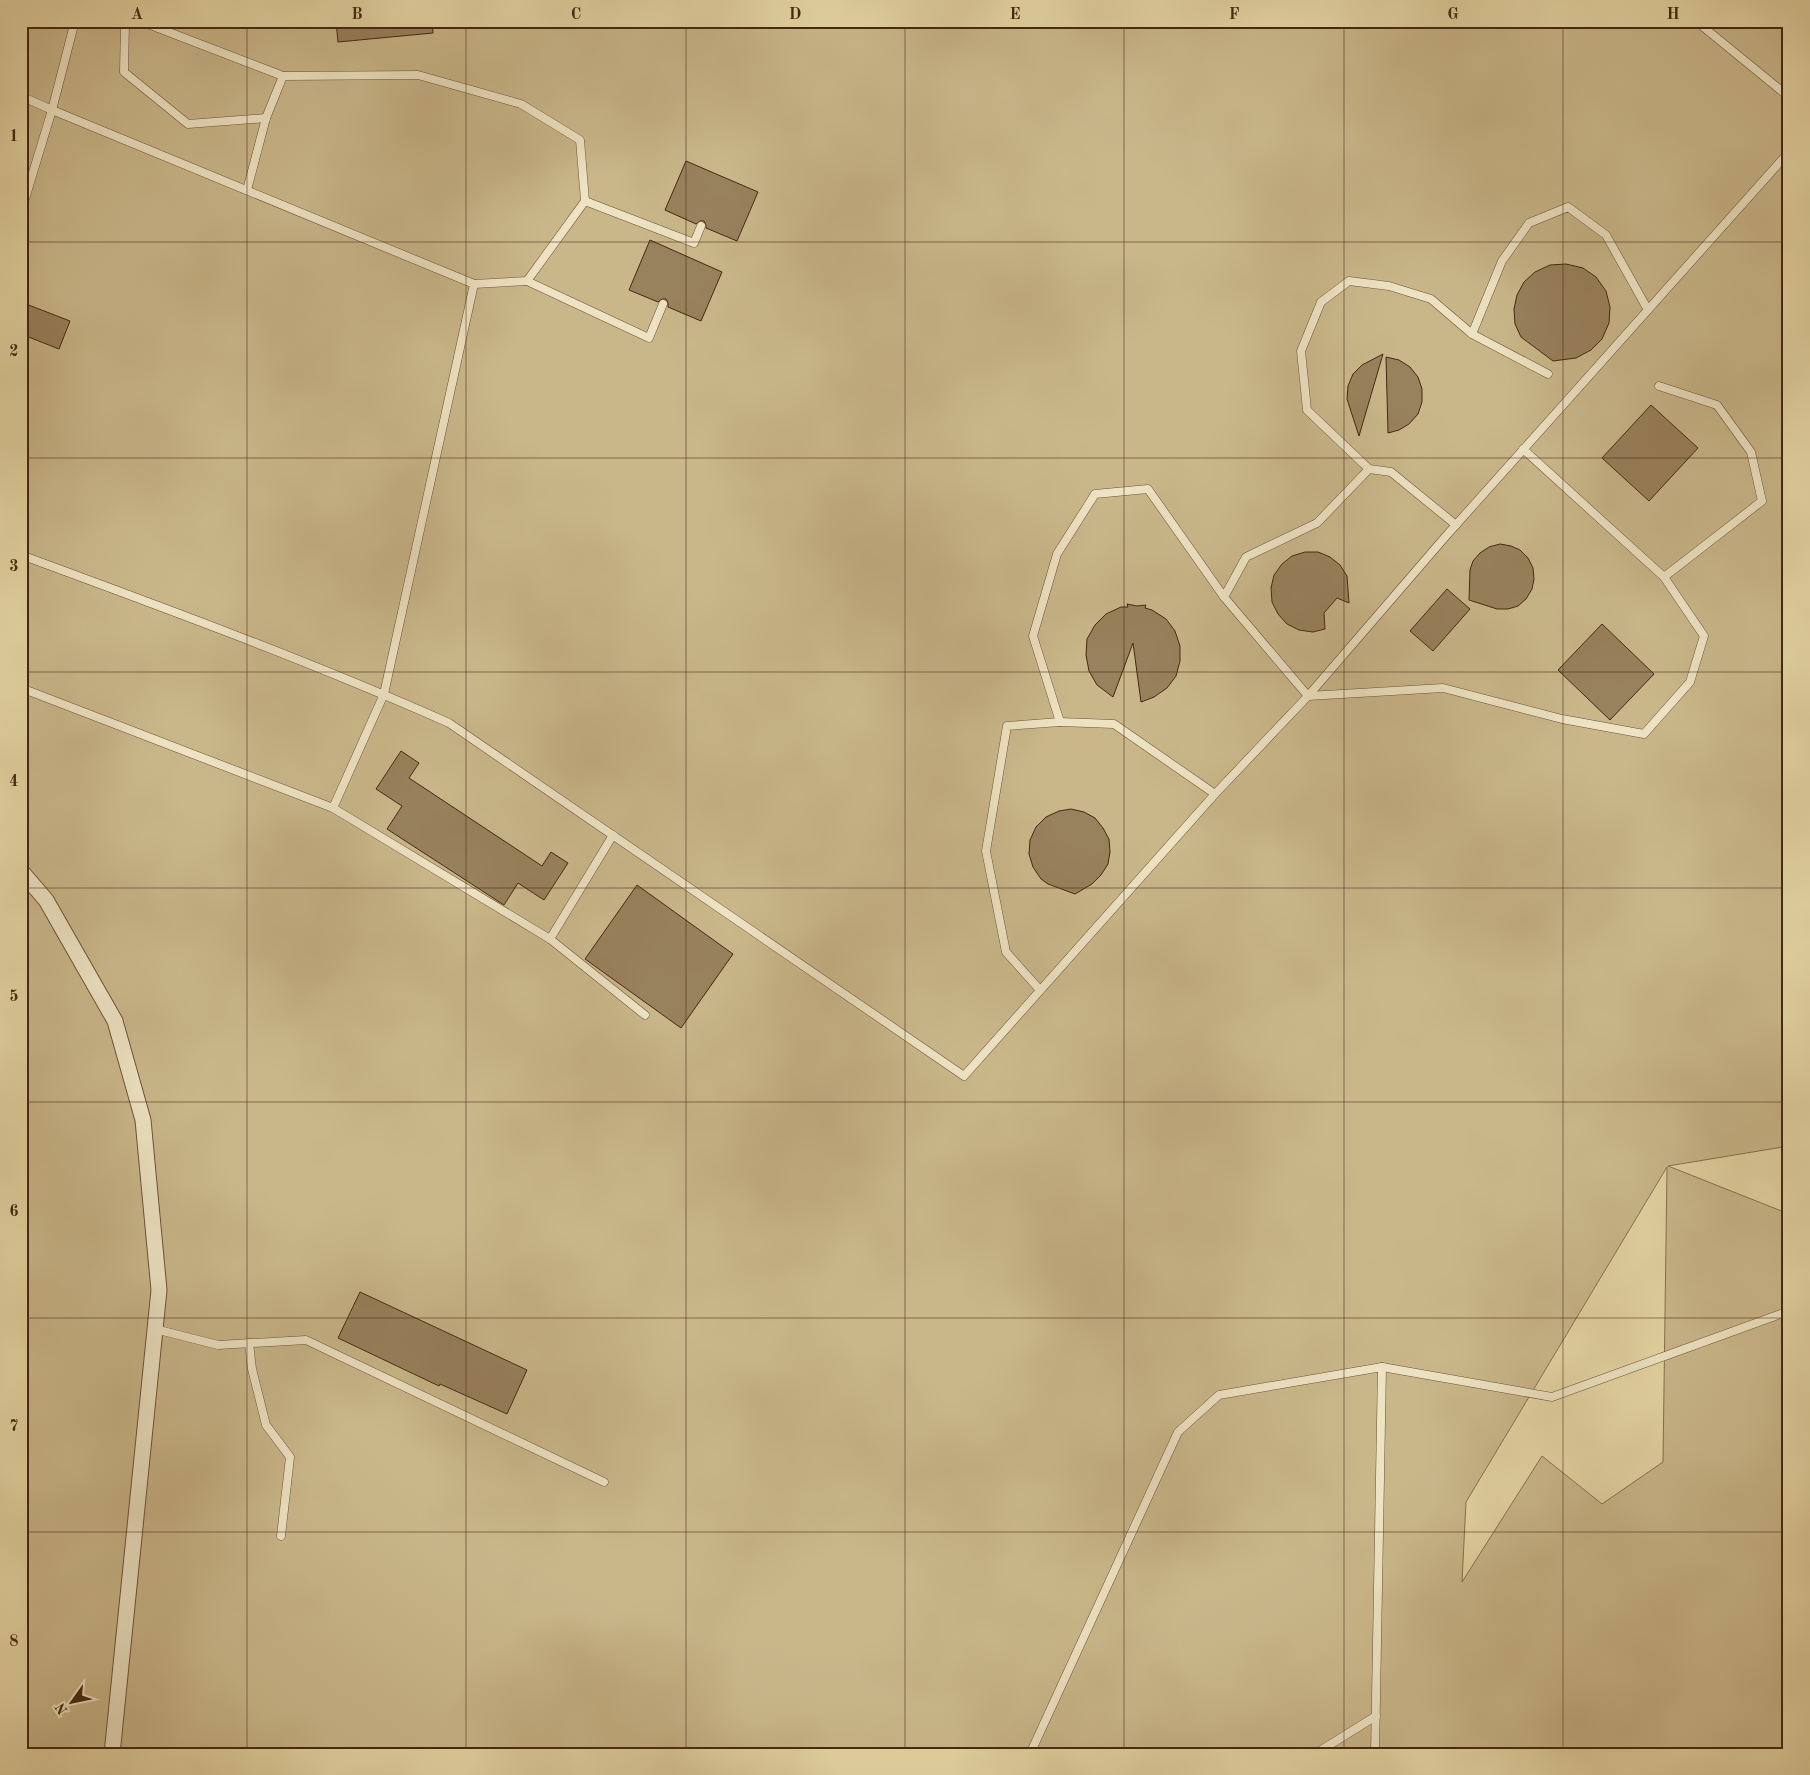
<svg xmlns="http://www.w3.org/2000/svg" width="1810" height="1775" font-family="'Old Standard TT',serif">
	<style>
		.green { fill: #c9b78a; stroke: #876f4e; fill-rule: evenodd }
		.building { fill: #98815d; stroke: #452712 }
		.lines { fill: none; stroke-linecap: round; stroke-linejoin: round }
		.lane-casing { stroke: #6d5236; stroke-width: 9 }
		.street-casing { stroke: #6d5236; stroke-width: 17 }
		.lane { stroke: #ede3c3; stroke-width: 8 }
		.street { stroke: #ede3c3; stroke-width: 15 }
		.grid { fill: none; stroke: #452712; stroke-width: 1; stroke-opacity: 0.55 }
		.neatline { fill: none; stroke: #452712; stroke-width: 2 }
		.grid-label { font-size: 16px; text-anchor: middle; font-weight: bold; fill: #452712 }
	</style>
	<rect width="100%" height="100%" fill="#e4d4a3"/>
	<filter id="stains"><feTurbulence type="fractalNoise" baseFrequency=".004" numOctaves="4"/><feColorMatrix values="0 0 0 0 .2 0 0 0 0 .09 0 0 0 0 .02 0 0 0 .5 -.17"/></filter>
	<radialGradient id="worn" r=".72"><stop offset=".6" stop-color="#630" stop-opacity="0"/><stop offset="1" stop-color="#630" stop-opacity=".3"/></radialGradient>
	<!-- green -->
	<path class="green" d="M21 21H1789V1146L1668 1166 1789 1214V1754H21ZM1667 1167 1663 1462 1602 1504 1542 1456 1462 1582 1466 1502Z"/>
	<!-- building -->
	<g class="building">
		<polygon points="336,21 432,21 433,33 338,42"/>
		<polygon points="686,161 758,192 737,241 706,228 706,225 704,221 700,221 696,224 665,210"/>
		<polygon points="650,240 722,272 701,321 668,307 668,303 666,299 662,299 658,302 629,290"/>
		<polygon points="1566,264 1583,268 1596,277 1606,291 1610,307 1609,323 1602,339 1591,350 1576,358 1553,361 1521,337 1515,324 1514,309 1517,295 1524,282 1535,272 1550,265"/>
		<polygon points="26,304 70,321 59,349 21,334 21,316"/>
		<polygon points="1383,354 1359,436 1347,399 1348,386 1353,374 1362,365"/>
		<polygon points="1386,357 1399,360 1410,367 1418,377 1422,389 1422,402 1418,414 1409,424 1399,430 1388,433"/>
		<polygon points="1651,405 1698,448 1649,501 1602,458"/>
		<polygon points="1500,544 1511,546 1520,550 1528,558 1533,568 1534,579 1532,589 1526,599 1518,606 1508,609 1497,609 1469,600 1470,570 1473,561 1480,553 1489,547"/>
		<polygon points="1305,552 1318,552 1330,557 1340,565 1347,576 1349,603 1337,598 1324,613 1325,629 1313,632 1299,630 1287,624 1278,614 1272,602 1271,588 1274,575 1282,564 1292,556"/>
		<polygon points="1447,589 1470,609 1433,651 1410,631"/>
		<polygon points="1127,604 1137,606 1146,605 1145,608 1152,610 1166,619 1175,631 1180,646 1180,661 1176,676 1167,688 1154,697 1141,702 1133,643 1113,697 1097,685 1089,671 1086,655 1087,639 1095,625 1106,614 1121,607 1128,607"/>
		<polygon points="1602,624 1654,674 1610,720 1558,670"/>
		<polygon points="401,751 419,763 409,778 542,866 551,852 568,863 544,900 518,883 504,905 387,829 402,806 376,789"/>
		<polygon points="1071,809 1084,812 1095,818 1103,828 1109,839 1110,852 1108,864 1101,875 1092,884 1075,894 1048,884 1041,879 1033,867 1029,854 1030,840 1036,827 1046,817 1059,811"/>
		<polygon points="637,885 733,954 681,1028 585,959"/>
		<polygon points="360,1292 527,1370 507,1414 440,1384 439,1386 338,1338"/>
	</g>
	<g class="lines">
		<defs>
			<g id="lane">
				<polyline points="125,21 124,72 188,124 266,118"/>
				<polyline points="140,21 283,76"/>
				<polyline points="1696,21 1789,97"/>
				<polyline points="21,96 52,110 75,21"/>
				<polyline points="247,190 266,118 283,76 418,75 521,104 580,140 585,201 527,281 474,284"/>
				<polyline points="585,201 694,243 701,226"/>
				<polyline points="21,212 52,110 474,284 384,694 333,808"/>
				<polyline points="527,281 649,338 663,304"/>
				<polyline points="1472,334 1548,374"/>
				<polyline points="1659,386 1717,405 1751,452 1762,501 1664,577"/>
				<polyline points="1369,469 1391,472 1456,525"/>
				<path d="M21 555C165 608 309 661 449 723L964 1076 1215 794 1308 696 1446 536 1789 152"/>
				<polyline points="1224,597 1308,696 1443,688 1562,719 1644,734 1690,682 1704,636 1664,577 1523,449"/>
				<polyline points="21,688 333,808 550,939 645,1015"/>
				<polyline points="1060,722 1114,724 1215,794"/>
				<polyline points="550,939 613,835"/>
				<polyline points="1040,990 1006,952 986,851 1007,726 1060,722 1033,636 1057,554 1095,494 1148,489 1224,597 1246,557 1317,523 1369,469 1307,410 1301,351 1321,302 1349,281 1389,286 1431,299 1472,334 1502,261 1529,223 1568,207 1606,235 1648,310"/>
				<polyline points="155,1329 218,1345 306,1340 604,1482"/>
				<polyline points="249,1343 252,1369 266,1425 290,1457 281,1536"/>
				<polyline points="1030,1754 1178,1432 1219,1395 1382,1367 1552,1397 1789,1311"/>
				<polyline points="1315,1754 1376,1716"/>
				<polyline points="1375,1754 1382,1367"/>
			</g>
			<polyline id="street" points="21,871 46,900 115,1021 143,1120 159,1290 112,1754"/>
		</defs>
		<!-- lane casing -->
		<use href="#lane" class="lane-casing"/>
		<!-- street casing -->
		<use href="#street" class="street-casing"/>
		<!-- lane -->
		<use href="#lane" class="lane"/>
		<!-- street -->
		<use href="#street" class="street"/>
	</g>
	<!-- grid -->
	<path class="grid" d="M247 21V1754M466 21V1754M686 21V1754M905 21V1754M1124 21V1754M1344 21V1754M1563 21V1754M21 242H1789M21 458H1789M21 672H1789M21 888H1789M21 1102H1789M21 1318H1789M21 1532H1789"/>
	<!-- margin -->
	<rect width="1810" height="1775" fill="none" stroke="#e4d4a3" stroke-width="55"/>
	<!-- north arrow -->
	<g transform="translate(72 1702) rotate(237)" stroke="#ede3c3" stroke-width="4" paint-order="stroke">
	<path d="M0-4L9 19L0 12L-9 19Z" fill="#452712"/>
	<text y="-8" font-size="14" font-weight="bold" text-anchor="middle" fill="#452712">N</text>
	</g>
	<rect x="28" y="28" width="1754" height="1720" class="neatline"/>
	<g class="grid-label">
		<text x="137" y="19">A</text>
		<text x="357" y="19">B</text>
		<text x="576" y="19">C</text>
		<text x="795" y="19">D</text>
		<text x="1015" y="19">E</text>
		<text x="1234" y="19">F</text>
		<text x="1453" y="19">G</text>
		<text x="1673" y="19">H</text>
		<text x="14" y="141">1</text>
		<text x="14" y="356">2</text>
		<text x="14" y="571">3</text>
		<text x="14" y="786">4</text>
		<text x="14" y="1001">5</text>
		<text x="14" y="1216">6</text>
		<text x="14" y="1431">7</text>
		<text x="14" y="1646">8</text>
	</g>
	<rect width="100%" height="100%" filter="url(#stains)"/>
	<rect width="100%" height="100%" fill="url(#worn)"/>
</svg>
